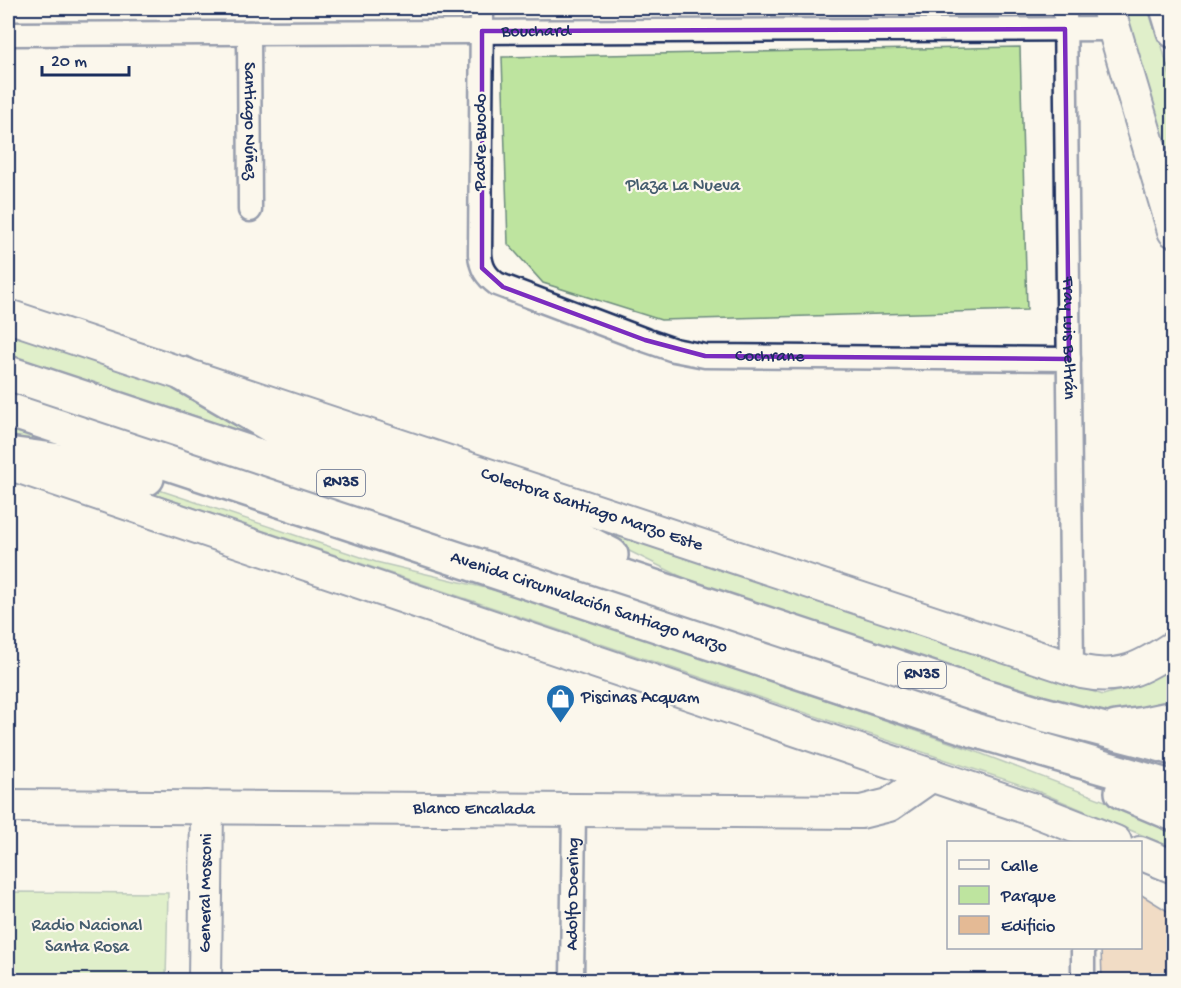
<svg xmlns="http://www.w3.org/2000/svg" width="1181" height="988" font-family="'Gochi Hand',sans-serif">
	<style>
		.green { fill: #bee49f; stroke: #6c8a7e; stroke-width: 1.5 }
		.building { fill: #e4ba95; stroke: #1b2f5e; stroke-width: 1.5 }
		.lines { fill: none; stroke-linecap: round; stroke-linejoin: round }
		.street-casing { stroke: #1b2f5e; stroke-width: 27 }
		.secondary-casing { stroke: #1b2f5e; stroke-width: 36 }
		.primary-casing { stroke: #1b2f5e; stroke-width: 38 }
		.highway-casing { stroke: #1b2f5e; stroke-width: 38 }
		.street { stroke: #fbf7ec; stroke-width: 22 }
		.secondary { stroke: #fbf7ec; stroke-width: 32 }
		.primary { stroke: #fbf7ec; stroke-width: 33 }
		.highway { stroke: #fbf7ec; stroke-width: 33 }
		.marked { fill: none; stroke: #7b2cbf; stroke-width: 4.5; stroke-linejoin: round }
		.labels { text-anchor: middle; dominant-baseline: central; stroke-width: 4.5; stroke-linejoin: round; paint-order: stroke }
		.shield { fill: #fbf7ec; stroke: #5e6b89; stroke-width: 1.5 }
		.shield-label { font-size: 16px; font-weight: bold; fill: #1b2f5e }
		.street-label { font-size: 18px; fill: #1b2f5e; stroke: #fbf7ec }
		.park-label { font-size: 18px; fill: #445c6e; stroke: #fbf7ec }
		.poi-label { font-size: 18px; fill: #1b2f5e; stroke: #fbf7ec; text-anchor: start }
	</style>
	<rect width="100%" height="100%" fill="#fbf7ec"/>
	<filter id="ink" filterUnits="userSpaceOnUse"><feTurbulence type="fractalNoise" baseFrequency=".0167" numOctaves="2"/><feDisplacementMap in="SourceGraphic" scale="12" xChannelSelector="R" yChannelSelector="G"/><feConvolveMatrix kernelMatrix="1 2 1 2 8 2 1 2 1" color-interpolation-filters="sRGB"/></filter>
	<g filter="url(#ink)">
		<!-- green -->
		<g class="green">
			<polygon points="1118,8 1152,8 1173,88 1173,193"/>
			<polygon points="1020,47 1027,310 661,320 543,283 508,244 502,57"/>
			<polygon points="8,331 152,379 183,391 259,437 8,355"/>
			<polygon points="8,425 75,447 8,440"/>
			<polygon points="319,433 1103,695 1131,687 1173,666 1173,704 1109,714 1087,712 718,595 597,535"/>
			<polygon points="126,479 376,562 532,599 969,749 1173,827 1173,848 1030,788 124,484"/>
			<polygon points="8,892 168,893 166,980 8,980"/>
		</g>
		<!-- building -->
		<polygon class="building" points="1140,894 1174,915 1174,980 1102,980 1101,948 1140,948"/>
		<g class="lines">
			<defs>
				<g id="street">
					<path id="s1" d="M482 8 480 254C481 268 486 276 497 284L645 340 674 350 705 356 1069 359"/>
					<path id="s2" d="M1065 8 1072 668"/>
					<path id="s3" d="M249 33 250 210"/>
					<path id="s4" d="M8 34 1114 29"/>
					<path id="s5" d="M572 980 574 810"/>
					<polyline points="1083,980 1083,948"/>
				</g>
				<g id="secondary">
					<polyline points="1108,8 1174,231"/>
					<path id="s6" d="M8 316 1082 672C1121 680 1142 668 1174 647"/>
					<polyline points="8,463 1031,809 1115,842"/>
					<path id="s7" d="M8 806 861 812 889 805 932 775"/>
					<polyline points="1140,853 1174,867"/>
					<path id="s8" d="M205 980 207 807"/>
				</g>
				<polyline id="primary" points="1167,8 1174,31"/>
				<g id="highway">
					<polyline points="8,373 984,696 1039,713 1174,748"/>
					<polyline points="183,374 296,440 317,449 571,534 611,555"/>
					<path id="s9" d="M8 410 974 730 1174 788"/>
					<polyline points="8,454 99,466 147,478"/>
					<polyline points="1116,728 1145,724 1174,718"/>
					<polyline points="1122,792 1174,814"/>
				</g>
			</defs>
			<!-- street casing -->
			<use href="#street" class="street-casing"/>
			<!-- secondary casing -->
			<use href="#secondary" class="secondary-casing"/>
			<!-- primary casing -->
			<use href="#primary" class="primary-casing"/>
			<!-- highway casing -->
			<use href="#highway" class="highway-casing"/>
			<!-- street -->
			<use href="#street" class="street"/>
			<!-- secondary -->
			<use href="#secondary" class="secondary"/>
			<!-- primary -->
			<use href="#primary" class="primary"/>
			<!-- highway -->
			<use href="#highway" class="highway"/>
		</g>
	</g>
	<!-- marked area -->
	<path d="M0 0H1181V988H0ZM1065 29 1069 359 705 356 645 340 503 287 482 268V31Z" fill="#fbf7ec" fill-opacity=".55" fill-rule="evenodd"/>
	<path class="marked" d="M1065 29 1069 359 705 356 645 340 503 287 482 268V31Z"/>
	<!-- icons -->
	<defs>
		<symbol id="shop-pin" viewBox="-11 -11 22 30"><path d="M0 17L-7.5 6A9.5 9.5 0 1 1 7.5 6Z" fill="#1f6fb2" stroke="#fbf7ec"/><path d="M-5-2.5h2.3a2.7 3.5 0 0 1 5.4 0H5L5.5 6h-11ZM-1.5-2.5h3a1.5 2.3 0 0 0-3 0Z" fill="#fff"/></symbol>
	</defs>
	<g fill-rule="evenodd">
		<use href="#shop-pin" x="544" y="682" width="33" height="45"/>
	</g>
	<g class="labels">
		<!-- shield labels -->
		<g class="shield">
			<rect x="317" y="470" width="48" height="26" rx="4.5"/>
			<rect x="898" y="662" width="48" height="26" rx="4.5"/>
		</g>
		<g class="shield-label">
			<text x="341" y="483">RN35</text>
			<text x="922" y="675">RN35</text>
		</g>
		<!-- street labels -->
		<g class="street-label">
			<text stroke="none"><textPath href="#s4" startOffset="528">Bouchard</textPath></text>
			<text stroke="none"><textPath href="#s3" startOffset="88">Santiago Núñez</textPath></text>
			<text transform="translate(481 142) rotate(-90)">Padre Buodo</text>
			<text stroke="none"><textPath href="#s2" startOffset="330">Fray Luis Beltrán</textPath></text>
			<text stroke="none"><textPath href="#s1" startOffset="567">Cochrane</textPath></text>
			<text stroke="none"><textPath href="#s6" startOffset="615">Colectora Santiago Marzo Este</textPath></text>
			<text stroke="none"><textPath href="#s9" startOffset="612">Avenida Circunvalación Santiago Marzo</textPath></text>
			<text stroke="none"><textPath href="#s7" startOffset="466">Blanco Encalada</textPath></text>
			<text stroke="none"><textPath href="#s8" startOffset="87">General Mosconi</textPath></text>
			<text stroke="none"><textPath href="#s5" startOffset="86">Adolfo Doering</textPath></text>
		</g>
		<!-- park labels -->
		<g class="park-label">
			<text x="683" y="186">Plaza La Nueva</text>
			<text x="87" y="926">Radio Nacional<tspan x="87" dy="21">Santa Rosa</tspan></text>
		</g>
		<!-- poi labels -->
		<g class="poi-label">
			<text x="581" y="698">Piscinas Acquam</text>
		</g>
	</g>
	<!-- margin -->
	<rect width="1181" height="988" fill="none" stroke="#fbf7ec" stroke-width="30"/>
	<rect x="15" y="15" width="1151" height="958" fill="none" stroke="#1b2f5e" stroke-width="2" filter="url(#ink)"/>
	<!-- legend -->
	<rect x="947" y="841" width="195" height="108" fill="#fbf7ec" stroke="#a1a7b3" stroke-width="1.5"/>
	<rect x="959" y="860" width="30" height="9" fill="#fbf7ec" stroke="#a1a7b3" stroke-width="1.5"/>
	<text x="1001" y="871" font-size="18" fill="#1b2f5e">Calle</text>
	<rect x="959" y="886" width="30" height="18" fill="#bee49f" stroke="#a1a7b3" stroke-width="1.5"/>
	<text x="1001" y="901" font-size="18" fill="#1b2f5e">Parque</text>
	<rect x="959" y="916" width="30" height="18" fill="#e4ba95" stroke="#a1a7b3" stroke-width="1.5"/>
	<text x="1001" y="931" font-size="18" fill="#1b2f5e">Edificio</text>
	<!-- scale -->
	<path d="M42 66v9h87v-9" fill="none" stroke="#1b2f5e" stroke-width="3"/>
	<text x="51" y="66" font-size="18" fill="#1b2f5e" stroke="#fbf7ec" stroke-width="4.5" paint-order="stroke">20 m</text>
</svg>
